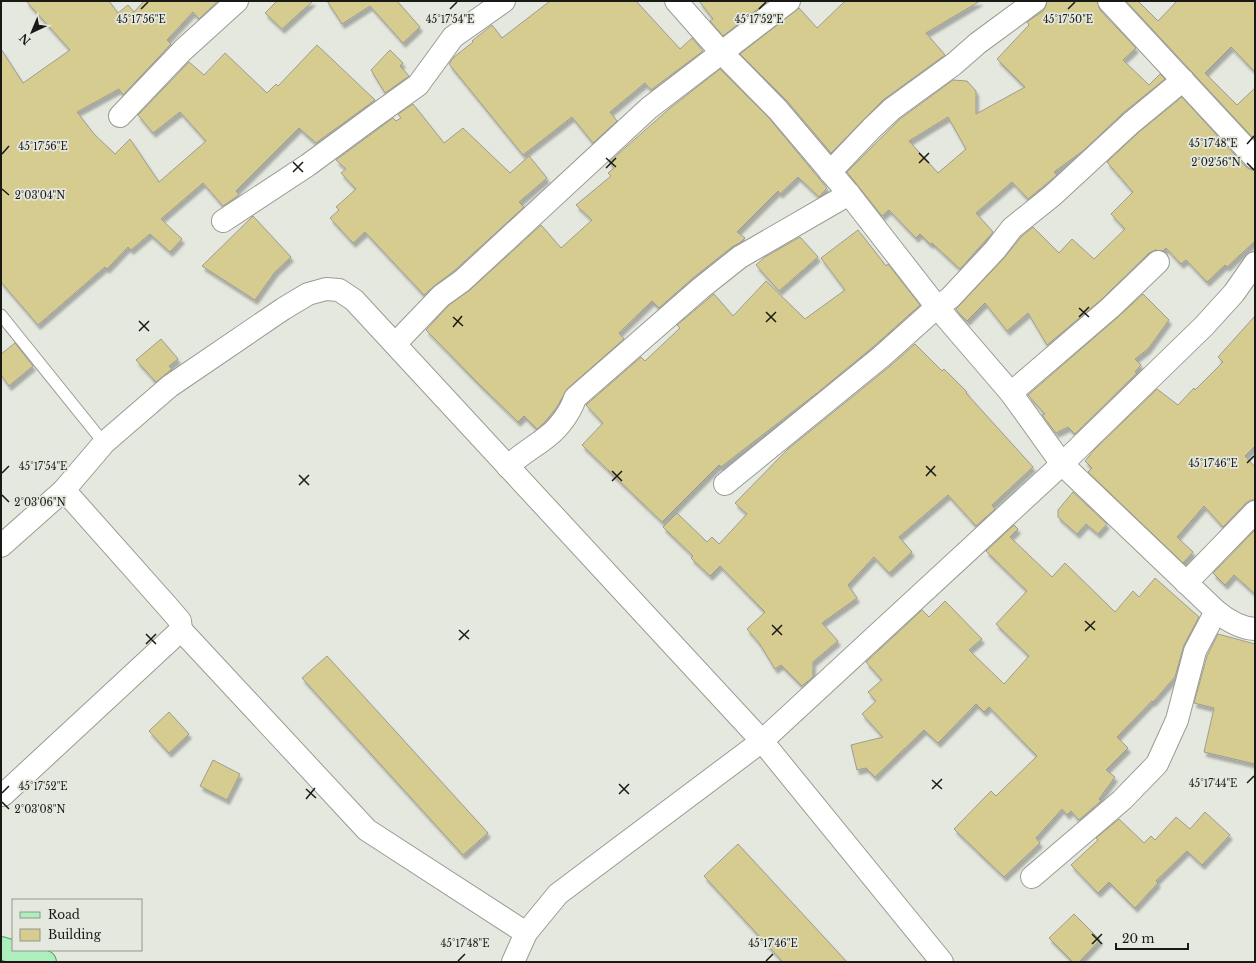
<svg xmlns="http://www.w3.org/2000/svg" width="1256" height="963" font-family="'Libre Baskerville',serif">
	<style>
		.building { fill: #d7cc90; stroke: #9e9c92; fill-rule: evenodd; filter: url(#shadow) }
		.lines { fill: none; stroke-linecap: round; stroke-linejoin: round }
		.lane-casing { stroke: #999c93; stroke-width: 13 }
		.street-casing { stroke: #999c93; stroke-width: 24 }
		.primary-casing { stroke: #549c65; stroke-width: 24 }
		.lane { stroke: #fff; stroke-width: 11 }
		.street { stroke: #fff; stroke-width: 22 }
		.primary { stroke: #aceebc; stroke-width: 22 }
		.ticks { fill: none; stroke: #191a16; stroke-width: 1.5 }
		.ticks-label { font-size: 10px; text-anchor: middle; fill: #191a16; stroke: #e4e8de; stroke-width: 3.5; stroke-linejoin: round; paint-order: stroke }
	</style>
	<defs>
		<filter id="shadow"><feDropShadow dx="2.5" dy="4.5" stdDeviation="1" flood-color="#0004"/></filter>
	</defs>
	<rect width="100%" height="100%" fill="#e4e8de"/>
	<!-- building -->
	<g class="building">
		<polygon points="26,1 109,1 118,13 128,5 134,12 144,1 218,1 199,19 193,12 167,40 171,44 123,95 119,89 77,112 94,134 115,154 130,139 159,182 206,141 180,112 153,133 138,115 189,62 204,75 225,53 267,93 276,84 278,86 317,45 375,100 316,143 299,128 236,191 239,195 223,206 203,183 161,219 182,239 170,252 150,234 131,250 128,247 107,269 105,267 38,325 1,282 1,49 23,83 70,50"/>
		<polygon points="277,1 313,1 282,29 265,13"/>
		<polygon points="327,1 397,1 420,27 403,43 370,6 342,24"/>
		<polygon points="550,1 636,1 680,49 692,38 703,51 651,90 645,83 610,112 617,121 593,143 572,117 523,155 449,64 454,57 473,42 472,41 492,25 502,38"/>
		<polygon points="699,1 768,1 723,36 710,21 713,19"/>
		<polygon points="845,1 980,1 926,33 945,55 883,100 831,153 787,101 740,54 799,8 817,28"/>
		<path d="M1047 1H1097L1100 10 1136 48 1123 60 1149 85 1160 74 1165 79 1123 113 1084 150 1054 172 1057 175 1028 199 1012 182 976 213 993 232 960 269 932 243 930 244 920 234 916 238 889 210 882 216 847 172 900 119 953 80 967 81 976 91V114L1025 87 997 59 1029 25 1027 22 1043 11 1046 6ZM948 117 966 149 938 173 909 141Z"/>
		<polygon points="1126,1 1138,1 1158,21 1177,1 1255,1 1255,72 1231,47 1205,73 1237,105 1255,88 1255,140"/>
		<polygon points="390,50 403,63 400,66 409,76 385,93 371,70"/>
		<polygon points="720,69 769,118 827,188 819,197 798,177 780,194 778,191 737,232 745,238 741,242 732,247 693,278 659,308 652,301 619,333 624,339 567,389 557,407 544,423 537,429 524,416 518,422 479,384 426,330 449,305 470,290 541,225 561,248 592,220 576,205 611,176 608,173 614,168 609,162 669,109"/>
		<polygon points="1182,97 1246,167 1251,170 1255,170 1255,241 1227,267 1225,265 1207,282 1186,260 1181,264 1166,248 1163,251 1155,250 1149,253 1102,299 1047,345 1028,313 1007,331 985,303 967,321 958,312 956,309 1004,258 1021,237 1033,227 1059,253 1072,239 1094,259 1125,229 1111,214 1133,192 1107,162 1139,132"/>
		<polygon points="413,104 444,143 463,128 510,173 529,156 547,178 519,202 524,207 454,271 434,286 424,295 365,232 353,243 330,218 339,210 336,207 356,189 341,173 346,169 336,160 393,118 396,121 401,118 398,114"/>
		<polygon points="253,216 291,257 275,272 255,300 202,266"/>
		<polygon points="858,230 886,266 888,264 920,305 873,347 817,393 721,467 719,465 662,522 582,445 603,423 586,405 641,357 645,361 680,328 677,325 714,294 733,316 766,281 805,319 845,290 821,258"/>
		<polygon points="800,237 818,257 779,291 756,265 765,257"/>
		<polygon points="1143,294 1169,320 1148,349 1135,359 1141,365 1135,372 1137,373 1075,434 1068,427 1056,433 1042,415 1045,414 1028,395 1118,317"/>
		<polygon points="1255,316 1255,446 1245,456 1255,467 1255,500 1251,500 1246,503 1223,527 1204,506 1177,537 1193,552 1183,563 1088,472 1092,468 1085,461 1094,450 1157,389 1178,405 1194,388 1195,390 1223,362 1218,357"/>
		<polygon points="161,339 178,359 169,366 172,369 156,382 136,360"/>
		<polygon points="15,343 33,366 9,386 1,375 1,354"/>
		<polygon points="915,344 942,371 944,369 967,392 966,393 1033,467 992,505 995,509 976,526 948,495 899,537 912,552 889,573 874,557 848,585 857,598 822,623 838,641 813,662 813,677 802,686 781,665 775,669 759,643 747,629 765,612 720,566 710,576 691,558 693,556 663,527 677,513 707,542 712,537 719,544 747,514 735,503 788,449 889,367"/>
		<polygon points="1073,492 1107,524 1098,534 1086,524 1077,534 1058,517 1058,510"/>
		<polygon points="1014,525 1018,529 1010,537 1052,577 1065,563 1115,612 1133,591 1139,597 1155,578 1199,617 1184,645 1175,677 1153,702 1152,701 1117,737 1128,748 1106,770 1115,777 1099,799 1101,801 1079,820 1071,811 1067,815 1062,809 1036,838 1040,843 1004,877 954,829 991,791 996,796 1037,756 989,707 984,712 976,704 938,743 924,730 875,777 866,768 857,770 851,745 883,737 862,714 876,701 868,692 882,680 866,662 922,610 929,617 945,601 982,639 969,650 1004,684 1029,656 996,624 1027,591 986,551"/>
		<polygon points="1255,530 1255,594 1234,575 1225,585 1213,573"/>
		<polygon points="1218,634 1255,644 1255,764 1204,752 1214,708 1194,703 1207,656"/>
		<polygon points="327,656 488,833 463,855 302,678"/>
		<polygon points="169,712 189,734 169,753 149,731"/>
		<polygon points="213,760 240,774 227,800 200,786"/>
		<polygon points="1205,812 1230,835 1202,865 1187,851 1156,881 1158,883 1135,908 1109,882 1098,893 1071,865 1098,840 1096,838 1119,819 1144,843 1151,836 1155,840 1176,817 1190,829"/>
		<polygon points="738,844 847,962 783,962 704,876"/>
		<polygon points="1074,914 1100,940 1079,962 1073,962 1049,938"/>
	</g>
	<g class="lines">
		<defs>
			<polyline id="lane" points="1,315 104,443"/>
			<g id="street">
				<path d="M676 1 722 53 778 110 849 194 937 307 1011 393 1062 464 1216 611C1228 621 1240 628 1255 629"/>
				<polyline points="1109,1 1255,158"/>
				<polyline points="120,116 183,50 237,1"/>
				<polyline points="830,172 872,128 892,109 954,64 978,43 1035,1"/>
				<polyline points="223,221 308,165 376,115 418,85 453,37 504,1"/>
				<polyline points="395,344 441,296 462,281 649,108 789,1"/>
				<polyline points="1011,393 1110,308 1158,262"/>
				<path d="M508 467C520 454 535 447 548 436 559 428 571 411 575 398L701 288 740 257 849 194"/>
				<polyline points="725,484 881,357 937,307 950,298 995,250 1012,228 1052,196 1131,123 1183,80"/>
				<polyline points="1,546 64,490 104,443 170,386 283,309 308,294 326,289 339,290 354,300 762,741 942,962"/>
				<polyline points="1186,583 1255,512"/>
				<polyline points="181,630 367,830 526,933"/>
				<polyline points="1,795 3,795 181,630 180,621 168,607 64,490"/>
				<polyline points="1032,877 1122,800 1157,764 1177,720 1195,651 1216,611"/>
				<polyline points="513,962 526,933 558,894 762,741 1062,464 1204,326 1234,293 1255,263"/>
			</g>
			<polyline id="primary" points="1,948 45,962"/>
		</defs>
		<!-- lane casing -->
		<use href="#lane" class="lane-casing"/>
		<!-- street casing -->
		<use href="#street" class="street-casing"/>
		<!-- primary casing -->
		<use href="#primary" class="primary-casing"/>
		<!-- lane -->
		<use href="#lane" class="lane"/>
		<!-- street -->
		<use href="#street" class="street"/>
		<!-- primary -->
		<use href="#primary" class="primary"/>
	</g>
	<!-- ticks -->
	<path class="ticks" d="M141 9 148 2M450 9 457 2M759 9 766 2M1068 9 1075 2M1247 144 1254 136M919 153 929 163M2 154 9 146M606 158 616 167M293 162 303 172M919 163 929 153M1247 163 1254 170M606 168 616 158M293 172 303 162M2 189 9 195M1079 308 1089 317M766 312 776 322M453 317 463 326M1079 317 1089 307M139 321 149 331M766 322 776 312M453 327 462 316M139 331 149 321M1247 463 1254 456M926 466 936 476M612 471 622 481M2 473 9 466M299 475 309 485M926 476 935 466M612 481 622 471M299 485 309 475M2 495 9 502M1085 621 1095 630M772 625 782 635M459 630 469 639M1085 631 1095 621M146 634 156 644M772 635 782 625M459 640 469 630M146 644 156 634M932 780 942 789M1247 783 1254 776M619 784 629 794M306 789 316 798M932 789 942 779M2 793 9 786M619 794 629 784M306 799 315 788M2 802 9 809M1092 934 1102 944M1092 944 1102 934M458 961 465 954M766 961 773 954"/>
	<g class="ticks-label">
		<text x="450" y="23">45°17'54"E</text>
		<text x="759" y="23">45°17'52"E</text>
		<text x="1068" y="23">45°17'50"E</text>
		<text x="141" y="23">45°17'56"E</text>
		<text x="1213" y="147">45°17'48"E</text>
		<text x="43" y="150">45°17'56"E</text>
		<text x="1216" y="166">2°02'56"N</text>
		<text x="40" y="199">2°03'04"N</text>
		<text x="1213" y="467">45°17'46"E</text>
		<text x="43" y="470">45°17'54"E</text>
		<text x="40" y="506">2°03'06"N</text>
		<text x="1213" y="787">45°17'44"E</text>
		<text x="43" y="790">45°17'52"E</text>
		<text x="40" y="813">2°03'08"N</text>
		<text x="465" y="947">45°17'48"E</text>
		<text x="773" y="947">45°17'46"E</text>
	</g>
	<!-- border -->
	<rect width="1256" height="963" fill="none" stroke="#191a16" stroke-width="4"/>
	<!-- legend -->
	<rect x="12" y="899" width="130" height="52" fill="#e4e8de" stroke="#93968e"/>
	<rect x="20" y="912" width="20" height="6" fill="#aceebc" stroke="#93968e"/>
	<text x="48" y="919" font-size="12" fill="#191a16">Road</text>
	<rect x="20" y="929" width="20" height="12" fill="#d7cc90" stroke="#93968e"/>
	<text x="48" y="939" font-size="12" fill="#191a16">Building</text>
	<!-- north arrow -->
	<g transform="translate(32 32) rotate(224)" stroke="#e4e8de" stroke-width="3" paint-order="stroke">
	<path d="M0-3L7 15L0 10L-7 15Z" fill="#191a16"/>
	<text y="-6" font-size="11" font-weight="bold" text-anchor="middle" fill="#191a16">N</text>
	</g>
	<!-- scale -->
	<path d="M1116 943v6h72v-6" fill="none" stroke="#191a16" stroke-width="2"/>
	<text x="1122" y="943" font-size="12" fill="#191a16" stroke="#e4e8de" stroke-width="3" paint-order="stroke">20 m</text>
</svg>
